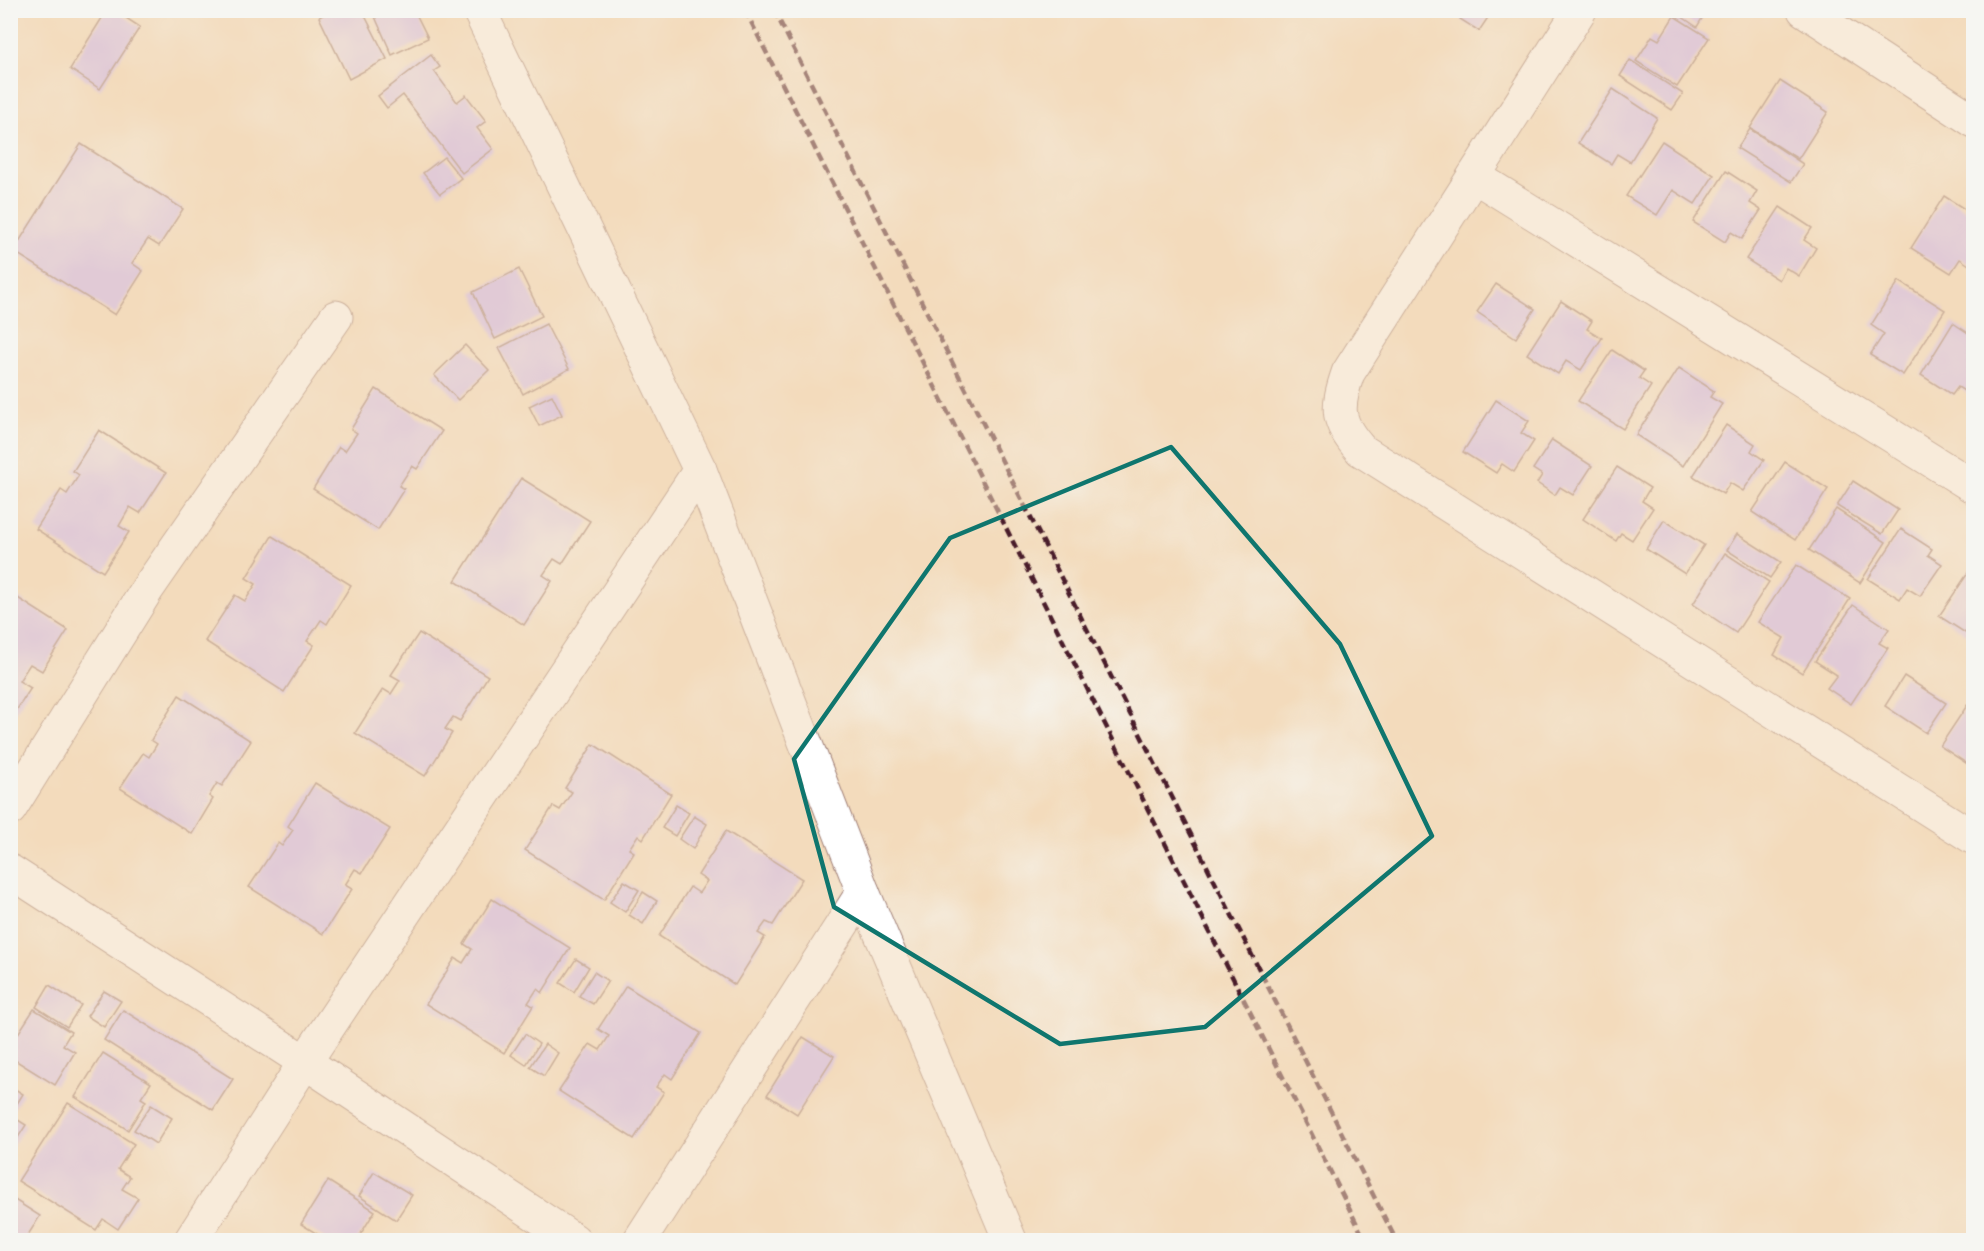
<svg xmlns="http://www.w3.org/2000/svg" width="1984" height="1251" font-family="'Indie Flower',sans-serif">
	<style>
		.building { fill: #ccb7f6 }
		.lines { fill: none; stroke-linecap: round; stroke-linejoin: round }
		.street-casing { stroke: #9e7d74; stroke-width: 35 }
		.street { stroke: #fff; stroke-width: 33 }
		.rail { stroke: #4a1f2b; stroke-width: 4.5; stroke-dasharray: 9 4.5; stroke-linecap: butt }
		.marked { fill: none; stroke: #0f766e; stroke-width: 4.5; stroke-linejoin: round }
	</style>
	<rect width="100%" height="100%" fill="#f6f6f2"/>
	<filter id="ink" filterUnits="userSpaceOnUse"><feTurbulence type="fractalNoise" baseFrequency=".0167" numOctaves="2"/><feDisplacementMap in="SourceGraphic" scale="12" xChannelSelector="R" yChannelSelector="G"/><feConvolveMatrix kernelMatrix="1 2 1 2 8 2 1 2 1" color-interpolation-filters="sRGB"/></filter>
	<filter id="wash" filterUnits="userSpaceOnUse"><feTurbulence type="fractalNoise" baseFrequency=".008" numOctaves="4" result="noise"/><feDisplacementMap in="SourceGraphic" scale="24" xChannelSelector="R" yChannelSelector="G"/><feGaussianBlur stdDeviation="1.35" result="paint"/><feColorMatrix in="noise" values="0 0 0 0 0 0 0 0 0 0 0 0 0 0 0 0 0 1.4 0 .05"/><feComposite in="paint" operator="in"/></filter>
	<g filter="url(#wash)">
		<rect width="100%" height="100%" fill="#f3dbbc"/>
		<g id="blocks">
			<!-- building -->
			<g class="building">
				<polygon points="107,10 114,10 140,27 100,89 70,69"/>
				<polygon points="332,10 362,10 387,59 349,79 319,17"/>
				<polygon points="372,10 414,10 428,38 392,55"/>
				<polygon points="1465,10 1493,10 1479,31 1460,19"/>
				<polygon points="1672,10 1707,10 1697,27"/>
				<polygon points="1674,16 1709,38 1677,87 1636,61 1652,36 1659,40"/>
				<polygon points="431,55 440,67 434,71 457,102 466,95 486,121 477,128 493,149 462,173 403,95 387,108 378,96"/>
				<polygon points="1630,60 1683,94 1672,110 1620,76"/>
				<polygon points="1780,81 1828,112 1798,159 1750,128"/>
				<polygon points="1613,89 1657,118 1630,162 1617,154 1611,164 1578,143"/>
				<polygon points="1750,129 1803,164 1791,182 1737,148"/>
				<polygon points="1662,141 1714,175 1695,204 1673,190 1657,215 1626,196"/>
				<polygon points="81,144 183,209 159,246 148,239 132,263 143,271 115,315 13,251"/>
				<polygon points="444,157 461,178 440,194 423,173"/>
				<polygon points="1726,171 1757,191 1750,203 1761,210 1742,239 1731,232 1725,242 1693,222"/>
				<polygon points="1944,196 1974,215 1974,266 1972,267 1960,259 1951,273 1911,248"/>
				<polygon points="1780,207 1812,228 1804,240 1816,248 1799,276 1786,268 1779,280 1746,259"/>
				<polygon points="519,269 542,316 495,339 473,292"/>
				<polygon points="1899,281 1945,310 1903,375 1870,355 1884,334 1871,325"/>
				<polygon points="1496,284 1535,309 1516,338 1477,312"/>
				<polygon points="1561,301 1592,321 1587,329 1602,338 1581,370 1566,361 1558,374 1527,354"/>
				<polygon points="1953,323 1974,337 1974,387 1969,394 1958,387 1952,395 1921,375"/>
				<polygon points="546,324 569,369 523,394 499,348"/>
				<polygon points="465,345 489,370 458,400 434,375"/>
				<polygon points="1612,350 1644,371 1639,378 1651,386 1623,429 1578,401"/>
				<polygon points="1679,368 1714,391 1710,397 1722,404 1683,466 1636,435"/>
				<polygon points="376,389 442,431 417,469 412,466 399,486 404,489 378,530 313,489 339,447 345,451 357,433 351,429"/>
				<polygon points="552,395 562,415 539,426 529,406"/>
				<polygon points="1496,400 1529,421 1521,433 1534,441 1514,472 1502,464 1496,473 1463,452"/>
				<polygon points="1726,425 1755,444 1751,451 1764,460 1743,491 1730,483 1723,494 1693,476"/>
				<polygon points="99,430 166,473 140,513 130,507 119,526 129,532 103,572 36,529 61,490 67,494 79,475 73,471"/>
				<polygon points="1552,440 1592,466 1573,495 1560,487 1555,495 1537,483 1542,475 1533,469"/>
				<polygon points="1785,462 1828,489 1795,540 1752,512"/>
				<polygon points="1617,467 1650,488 1642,501 1653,508 1632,540 1621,533 1616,541 1583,519"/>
				<polygon points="521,478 590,521 562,564 554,559 543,575 552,581 524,625 455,581"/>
				<polygon points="1853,481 1898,510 1882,534 1837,506"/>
				<polygon points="1836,509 1886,542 1860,583 1809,550"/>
				<polygon points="1664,520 1704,545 1685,574 1646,549"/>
				<polygon points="1901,529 1932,549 1928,555 1942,564 1920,596 1907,588 1900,599 1868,579"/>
				<polygon points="1737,534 1781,562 1770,578 1727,550"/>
				<polygon points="272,536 351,585 327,624 321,620 307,641 314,645 284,692 205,641 235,595 245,601 256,584 246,578"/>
				<polygon points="1725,553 1769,582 1736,633 1693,604"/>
				<polygon points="1974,564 1974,631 1970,636 1939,616"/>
				<polygon points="1796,565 1850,599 1802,673 1774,655 1784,638 1758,622"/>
				<polygon points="10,593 68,630 42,671 30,664 19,681 31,688 10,720"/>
				<polygon points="1853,605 1889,629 1879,643 1888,648 1851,704 1827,688 1837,675 1815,661"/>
				<polygon points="419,633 488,676 460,721 453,717 445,729 452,733 425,776 355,733 383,689 391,694 400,680 391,675"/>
				<polygon points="1904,676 1946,703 1926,733 1885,706"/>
				<polygon points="179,695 251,741 222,786 217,783 209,796 213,799 192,834 120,788 143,753 149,757 157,744 151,740"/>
				<polygon points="1974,695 1974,764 1972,767 1940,746"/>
				<polygon points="593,744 671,794 643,839 638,835 629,849 634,852 604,900 525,850 553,806 560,810 572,792 565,788"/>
				<polygon points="315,783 390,829 362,873 355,869 345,885 352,889 323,934 249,887 278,843 282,846 293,830 288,826"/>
				<polygon points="676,805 689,813 675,836 662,828"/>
				<polygon points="694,816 707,824 693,849 679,839"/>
				<polygon points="726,831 802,879 773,925 766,922 758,933 765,937 735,985 659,936 690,887 699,893 707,881 698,875"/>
				<polygon points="624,881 639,890 625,912 610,902"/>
				<polygon points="643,892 657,901 643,924 629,915"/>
				<polygon points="492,899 570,948 542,993 537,989 528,1003 533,1006 504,1053 426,1004 455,958 463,963 472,949 464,944"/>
				<polygon points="576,959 589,967 574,992 560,983"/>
				<polygon points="594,972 608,981 593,1004 579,996"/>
				<polygon points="49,985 81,1005 67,1027 36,1007"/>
				<polygon points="626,986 701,1033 672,1079 665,1074 656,1087 664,1092 634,1139 559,1091 590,1044 600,1050 609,1036 598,1029"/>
				<polygon points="104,991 121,1001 104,1027 87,1016"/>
				<polygon points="34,1009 71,1032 63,1045 75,1052 55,1085 10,1057 10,1046"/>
				<polygon points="123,1010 233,1079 213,1110 104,1040"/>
				<polygon points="525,1034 539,1044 526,1065 511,1055"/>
				<polygon points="803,1037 834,1056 797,1114 767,1095"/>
				<polygon points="545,1044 558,1053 544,1076 530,1067"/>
				<polygon points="103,1053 151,1083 141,1098 146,1101 128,1130 75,1097"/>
				<polygon points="10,1086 23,1094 10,1115"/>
				<polygon points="68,1103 134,1144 118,1169 130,1177 122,1189 138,1198 118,1229 103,1219 96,1230 18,1181"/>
				<polygon points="151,1105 172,1118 156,1144 134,1130"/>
				<polygon points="10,1115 26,1125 10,1150"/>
				<polygon points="374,1172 412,1195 396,1220 359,1196"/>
				<polygon points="328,1181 375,1211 357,1240 327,1240 301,1224"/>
				<polygon points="10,1197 40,1216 26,1238 29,1240 10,1240"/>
			</g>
		</g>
	</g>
	<g filter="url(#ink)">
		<use href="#blocks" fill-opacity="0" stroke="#9e7d74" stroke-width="1.5"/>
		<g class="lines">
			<defs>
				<g id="street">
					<polyline points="479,10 700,470 863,892 1010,1240"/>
					<path d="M1580 10 1348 373C1336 408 1336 422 1361 450L1974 838"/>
					<polyline points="1804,10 1974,121"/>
					<polyline points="1474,176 1974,487"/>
					<polyline points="10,809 148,588 336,317"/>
					<polyline points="10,871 305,1062 574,1240"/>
					<polyline points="191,1240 305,1062 700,470"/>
					<polyline points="640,1240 863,892"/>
				</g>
			</defs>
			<!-- street casing -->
			<use href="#street" class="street-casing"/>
			<!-- street -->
			<use href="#street" class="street"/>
			<!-- rail -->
			<g class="rail">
				<polyline points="745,10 1365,1240"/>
				<polyline points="774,10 1396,1240"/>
			</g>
		</g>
	</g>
	<!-- marked area -->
	<path d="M0 0H1984V1251H0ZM1171 447 1340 644 1432 836 1205 1027 1060 1044 834 907 794 759 950 538Z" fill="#f3dbbc" fill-opacity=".55" fill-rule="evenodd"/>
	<path class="marked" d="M1171 447 1340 644 1432 836 1205 1027 1060 1044 834 907 794 759 950 538Z"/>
	<!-- margin -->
	<rect width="1984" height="1251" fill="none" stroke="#f6f6f2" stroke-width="36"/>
</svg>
